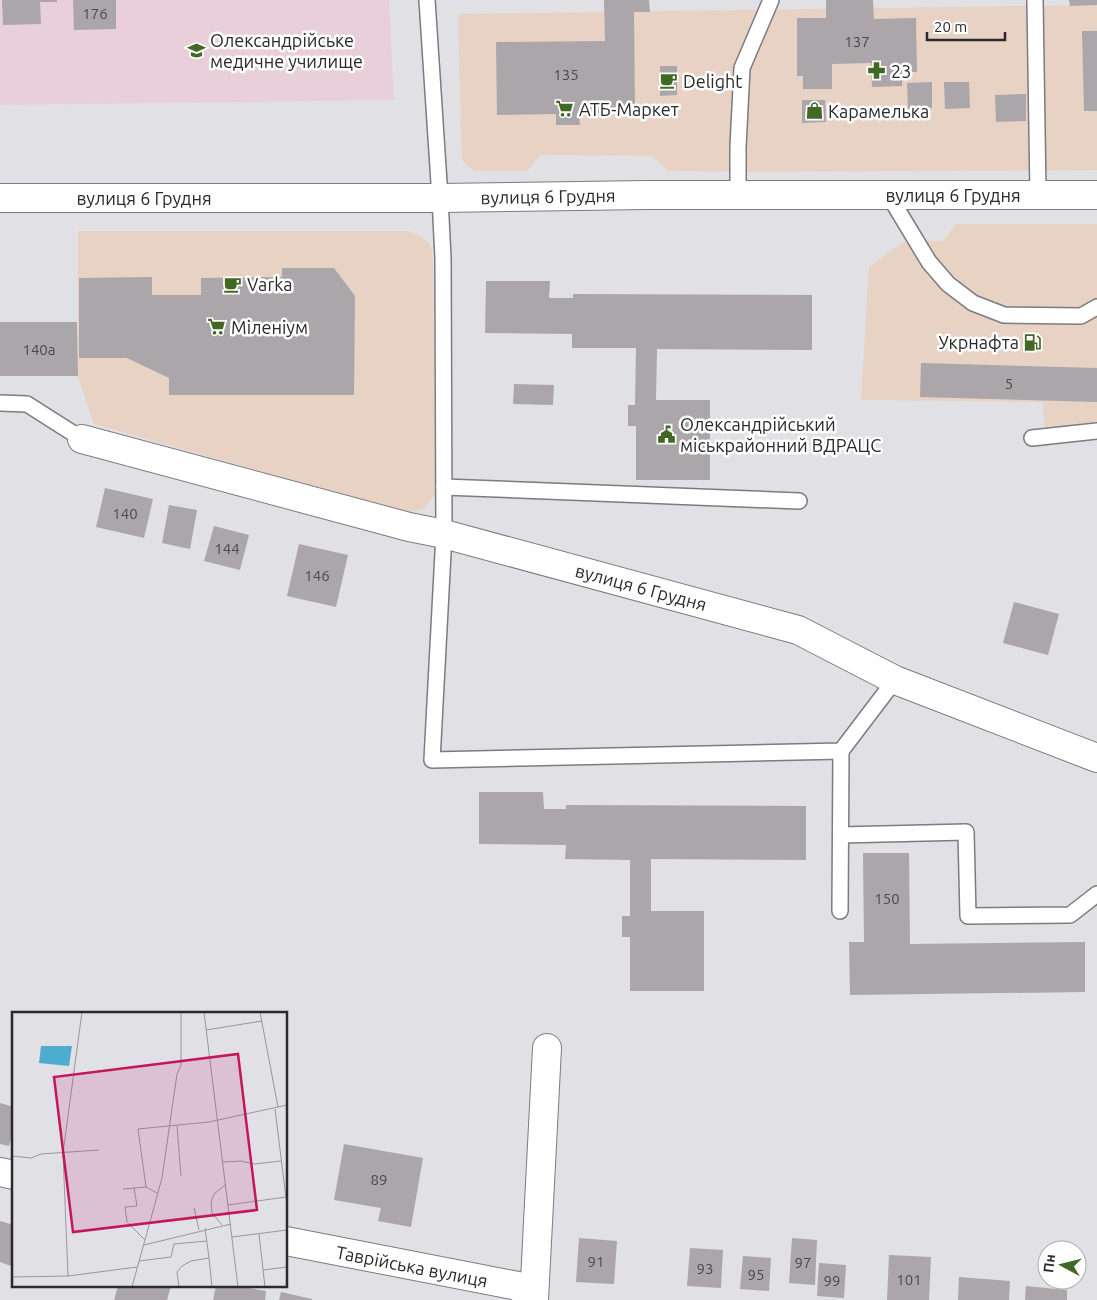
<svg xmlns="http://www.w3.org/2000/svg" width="1097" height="1300" font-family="Ubuntu,sans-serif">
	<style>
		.commercial { fill: #e7d2c4 }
		.education { fill: #e8cfd9 }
		.building { fill: #aba6a9 }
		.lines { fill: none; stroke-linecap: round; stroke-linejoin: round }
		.service-casing { stroke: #7b7b80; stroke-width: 18 }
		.minor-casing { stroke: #7b7b80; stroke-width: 30 }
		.tertiary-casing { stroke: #7b7b80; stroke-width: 30 }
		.service { stroke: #fff; stroke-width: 15 }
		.minor { stroke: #fff; stroke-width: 28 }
		.tertiary { stroke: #fff; stroke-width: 28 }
		.labels { text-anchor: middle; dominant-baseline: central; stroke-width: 5; stroke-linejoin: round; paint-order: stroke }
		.number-label { font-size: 15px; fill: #4a494b }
		.poi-label { font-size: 18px; fill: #2a2a2c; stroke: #fff; text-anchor: start }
		.street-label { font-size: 18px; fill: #2a2a2c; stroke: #fff }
		.inset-road { fill: none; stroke: #98979b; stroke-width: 1 }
		.view { fill: #c2185b; fill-opacity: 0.15; stroke: #c2185b; stroke-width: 2.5 }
		.inset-edge { fill: none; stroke: #2a2a2c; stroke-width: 2.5 }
	</style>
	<rect width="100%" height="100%" fill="#e1e0e5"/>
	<!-- commercial -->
	<g class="commercial">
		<polygon points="1097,5 1097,170 764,172 669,171 652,156 541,155 527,171 474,171 462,160 458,14"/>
		<polygon points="956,224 1097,224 1097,422 1045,427 1043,402 861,400 869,267 907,240 943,241"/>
		<polygon points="78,231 408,231 421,237 430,244 433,258 435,495 423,509 411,512 397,510 94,424 78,376"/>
	</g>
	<!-- education -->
	<polygon class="education" points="0,0 389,0 394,100 0,105"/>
	<!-- building -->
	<g class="building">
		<polygon points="2,0 57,0 57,2 40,2 41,24 3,25"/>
		<polygon points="73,0 116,0 116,29 74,30"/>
		<polygon points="604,0 649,0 650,12 634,12 635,113 579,113 580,125 556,125 556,114 497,115 496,42 605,41"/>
		<polygon points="826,0 873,0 874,19 916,18 917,72 902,72 902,86 872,87 871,63 832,64 832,89 803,89 803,76 797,76 797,18 826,18"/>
		<polygon points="1069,0 1097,0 1097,5 1070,6"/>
		<polygon points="1082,31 1097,31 1097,111 1084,111"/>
		<polygon points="660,66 677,66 677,95 660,96"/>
		<polygon points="932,82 932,108 908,109 907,83"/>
		<polygon points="944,82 969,82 970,108 945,109"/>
		<polygon points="1026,94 1026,121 996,122 995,95"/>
		<polygon points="802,100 825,100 826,122 802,123"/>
		<polygon points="282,268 334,268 355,296 354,395 169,395 169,378 127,358 79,358 79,278 152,277 152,295 201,295 201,278 282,277"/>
		<polygon points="486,281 550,281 549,298 573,298 573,294 812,295 812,350 657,349 656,400 710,400 710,480 636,480 636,426 628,426 628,405 635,405 636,348 572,348 572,334 485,333"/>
		<polygon points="0,322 77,322 78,376 0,376"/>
		<polygon points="921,363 1097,368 1097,402 920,397"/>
		<polygon points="514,384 554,385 553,405 513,404"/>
		<polygon points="105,488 153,499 144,538 96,527"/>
		<polygon points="169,505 197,510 190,549 162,543"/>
		<polygon points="214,526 249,535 240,570 204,561"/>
		<polygon points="299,544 348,555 336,607 287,596"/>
		<polygon points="1014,602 1059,614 1048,655 1003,643"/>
		<polygon points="479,792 543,792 544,809 566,809 566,805 806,806 806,860 651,859 651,911 704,911 704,991 630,991 630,937 622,937 622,916 630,916 630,860 565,859 566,845 479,844"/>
		<polygon points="863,853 909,853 910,944 1085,942 1085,992 850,995 849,942 864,942"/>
		<polygon points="0,1103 14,1107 14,1130 9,1146 0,1144"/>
		<polygon points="344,1144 423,1158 411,1227 378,1221 381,1208 334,1200"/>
		<polygon points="0,1221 14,1225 14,1267 0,1262"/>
		<polygon points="579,1238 617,1241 614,1284 576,1282"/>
		<polygon points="792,1238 817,1240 815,1285 789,1283"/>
		<polygon points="690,1248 723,1250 721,1288 687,1286"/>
		<polygon points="889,1255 931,1257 929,1300 887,1300"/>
		<polygon points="743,1256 771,1258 769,1291 740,1289"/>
		<polygon points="819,1263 846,1265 844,1298 817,1296"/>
		<polygon points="959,1277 1010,1281 1009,1300 958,1300"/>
		<polygon points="118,1286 171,1286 167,1300 114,1300"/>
		<polygon points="216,1286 236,1286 266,1291 265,1300 213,1300"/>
		<polygon points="1026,1286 1067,1290 1067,1300 1025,1300"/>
		<polygon points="281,1292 312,1299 312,1300 279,1300"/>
	</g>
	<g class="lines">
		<defs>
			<g id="service">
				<polyline points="427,0 440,198 443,258 444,534 432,760 841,751 895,680"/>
				<polyline points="1035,0 1038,195"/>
				<polyline points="888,194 929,262 948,284 973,303 1004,315 1081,316 1097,307"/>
				<polyline points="738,195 738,147 742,68 771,0"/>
				<polyline points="0,403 27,404 82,439"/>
				<polyline points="1032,438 1097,431"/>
				<polyline points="444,487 799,501"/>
				<polyline points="841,835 966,832 968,916 1070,915 1097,894"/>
				<polyline points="840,911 841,751"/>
			</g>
			<g id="minor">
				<polyline points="82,439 409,527 444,534 798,630 895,680 1097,758"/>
				<polyline points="0,1172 14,1175"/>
				<polyline points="286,1241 518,1286 533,1300"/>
				<polyline points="534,1300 547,1048"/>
			</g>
			<polyline id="tertiary" points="0,198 440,198 647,195 1097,195"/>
		</defs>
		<!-- service casing -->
		<use href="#service" class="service-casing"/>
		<!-- minor casing -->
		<use href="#minor" class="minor-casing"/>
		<!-- tertiary casing -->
		<use href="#tertiary" class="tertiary-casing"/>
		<!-- service -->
		<use href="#service" class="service"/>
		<!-- minor -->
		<use href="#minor" class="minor"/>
		<!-- tertiary -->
		<use href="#tertiary" class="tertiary"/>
	</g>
	<!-- icons -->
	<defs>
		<symbol id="university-bare" viewBox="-9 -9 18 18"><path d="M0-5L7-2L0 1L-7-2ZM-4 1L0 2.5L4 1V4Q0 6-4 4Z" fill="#426924" stroke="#fff" stroke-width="2.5" paint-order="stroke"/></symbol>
		<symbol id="pharmacy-bare" viewBox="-9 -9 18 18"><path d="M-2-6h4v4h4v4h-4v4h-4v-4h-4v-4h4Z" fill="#426924" stroke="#fff" stroke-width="2.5" paint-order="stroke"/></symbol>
		<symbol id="cafe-bare" viewBox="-9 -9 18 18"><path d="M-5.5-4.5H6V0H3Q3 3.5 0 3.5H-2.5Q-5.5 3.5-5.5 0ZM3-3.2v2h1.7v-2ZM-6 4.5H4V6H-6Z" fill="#426924" stroke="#fff" stroke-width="2.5" paint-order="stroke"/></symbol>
		<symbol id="supermarket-bare" viewBox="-9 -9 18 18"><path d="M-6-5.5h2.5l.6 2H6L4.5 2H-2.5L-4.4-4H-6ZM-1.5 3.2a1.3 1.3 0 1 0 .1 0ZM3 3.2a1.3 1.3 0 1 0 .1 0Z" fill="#426924" stroke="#fff" stroke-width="2.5" paint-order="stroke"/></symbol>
		<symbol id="shop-bare" viewBox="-9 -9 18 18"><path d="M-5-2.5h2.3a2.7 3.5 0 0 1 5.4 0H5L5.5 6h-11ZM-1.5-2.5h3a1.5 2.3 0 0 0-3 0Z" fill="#426924" stroke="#fff" stroke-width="2.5" paint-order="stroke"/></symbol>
		<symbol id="fuel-bare" viewBox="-9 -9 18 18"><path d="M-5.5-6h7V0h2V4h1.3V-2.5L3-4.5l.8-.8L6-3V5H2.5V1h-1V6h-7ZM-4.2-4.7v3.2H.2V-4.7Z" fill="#426924" stroke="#fff" stroke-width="2.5" paint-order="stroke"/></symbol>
		<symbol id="civic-bare" viewBox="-9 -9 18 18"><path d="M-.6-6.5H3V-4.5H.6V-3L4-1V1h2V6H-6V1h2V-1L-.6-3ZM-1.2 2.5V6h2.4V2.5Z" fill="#426924" stroke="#fff" stroke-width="2.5" paint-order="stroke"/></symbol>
	</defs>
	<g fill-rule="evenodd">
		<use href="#university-bare" x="184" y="38" width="25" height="25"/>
		<use href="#pharmacy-bare" x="864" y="58" width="25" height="25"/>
		<use href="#cafe-bare" x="656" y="68" width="25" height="25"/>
		<use href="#supermarket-bare" x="552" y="96" width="25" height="25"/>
		<use href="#shop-bare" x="802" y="98" width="25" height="25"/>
		<use href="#cafe-bare" x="220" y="272" width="25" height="25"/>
		<use href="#supermarket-bare" x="204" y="314" width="25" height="25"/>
		<use href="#fuel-bare" x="1020" y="330" width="25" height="25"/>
		<use href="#civic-bare" x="654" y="422" width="25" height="25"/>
	</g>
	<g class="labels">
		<!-- number labels -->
		<g class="number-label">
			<text x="95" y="13">176</text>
			<text x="857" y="41">137</text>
			<text x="566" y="74">135</text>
			<text x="39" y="349">140а</text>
			<text x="1009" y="383">5</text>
			<text x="125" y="513">140</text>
			<text x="227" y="548">144</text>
			<text x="317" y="575">146</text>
			<text x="887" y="898">150</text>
			<text x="379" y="1179">89</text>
			<text x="596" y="1261">91</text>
			<text x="803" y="1262">97</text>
			<text x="705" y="1268">93</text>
			<text x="756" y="1274">95</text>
			<text x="909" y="1279">101</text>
			<text x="832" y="1280">99</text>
		</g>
		<!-- poi labels -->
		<g class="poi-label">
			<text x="210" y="40">Олександрійське<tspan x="210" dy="21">медичне училище</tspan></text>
			<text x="891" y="71">23</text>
			<text x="683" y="81">Delight</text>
			<text x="579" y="109">АТБ-Маркет</text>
			<text x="828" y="111">Карамелька</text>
			<text x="247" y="284">Varka</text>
			<text x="231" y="327">Міленіум</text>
			<text x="1019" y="342" text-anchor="end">Укрнафта</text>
			<text x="680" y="424">Олександрійський<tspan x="680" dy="21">міськрайонний ВДРАЦС</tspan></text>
		</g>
		<!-- street labels -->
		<g class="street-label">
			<text x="953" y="195">вулиця 6 Грудня</text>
			<text transform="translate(548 196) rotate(-1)">вулиця 6 Грудня</text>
			<text x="144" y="198">вулиця 6 Грудня</text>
			<text transform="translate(641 587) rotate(15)">вулиця 6 Грудня</text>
			<text transform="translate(412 1266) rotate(11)">Таврійська вулиця</text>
		</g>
	</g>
	<!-- overview -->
	<g transform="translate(12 1012)">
		<rect width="275" height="275" fill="#e1e0e5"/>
		<path d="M29 34H60L57 54 27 51Z" fill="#4eadce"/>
		<path class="inset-road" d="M192 0 226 275M248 0 266 95M194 18 250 9M263 97 275 194M165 114 169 164M0 144 19 146 29 142 87 138M211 150 229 149 242 152 269 149M122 176 125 194 113 195 115 210 133 228M111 177 134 175M145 181 134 175 126 117 197 110 275 93M216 193 274 185M182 196 187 218M210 213 200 201 199 190 202 182 214 172M193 216 197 246M247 222 253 275M220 225 275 218M132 233 219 212M127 249 159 245 162 232 195 229M251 258 275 255M56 264 51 141 70 0M0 265 56 264 125 255M120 275 150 166 165 62 169 53V0M167 275 165 260 170 254 179 249 197 246 200 275"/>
		<path class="view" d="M226 42 245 198 61 220 42 65Z"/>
		<rect width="275" height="275" class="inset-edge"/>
	</g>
	<!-- north arrow -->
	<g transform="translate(1062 1265) rotate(277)"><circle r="24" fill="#ffffff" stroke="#aaaaab"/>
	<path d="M0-4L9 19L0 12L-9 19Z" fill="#426924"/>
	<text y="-8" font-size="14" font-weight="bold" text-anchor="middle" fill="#2a2a2c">Пн</text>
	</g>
	<!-- scale -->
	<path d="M927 32v8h78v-8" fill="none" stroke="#2a2a2c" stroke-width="2.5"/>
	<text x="934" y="32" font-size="15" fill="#2a2a2c" stroke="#ffffff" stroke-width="4" paint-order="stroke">20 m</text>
</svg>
